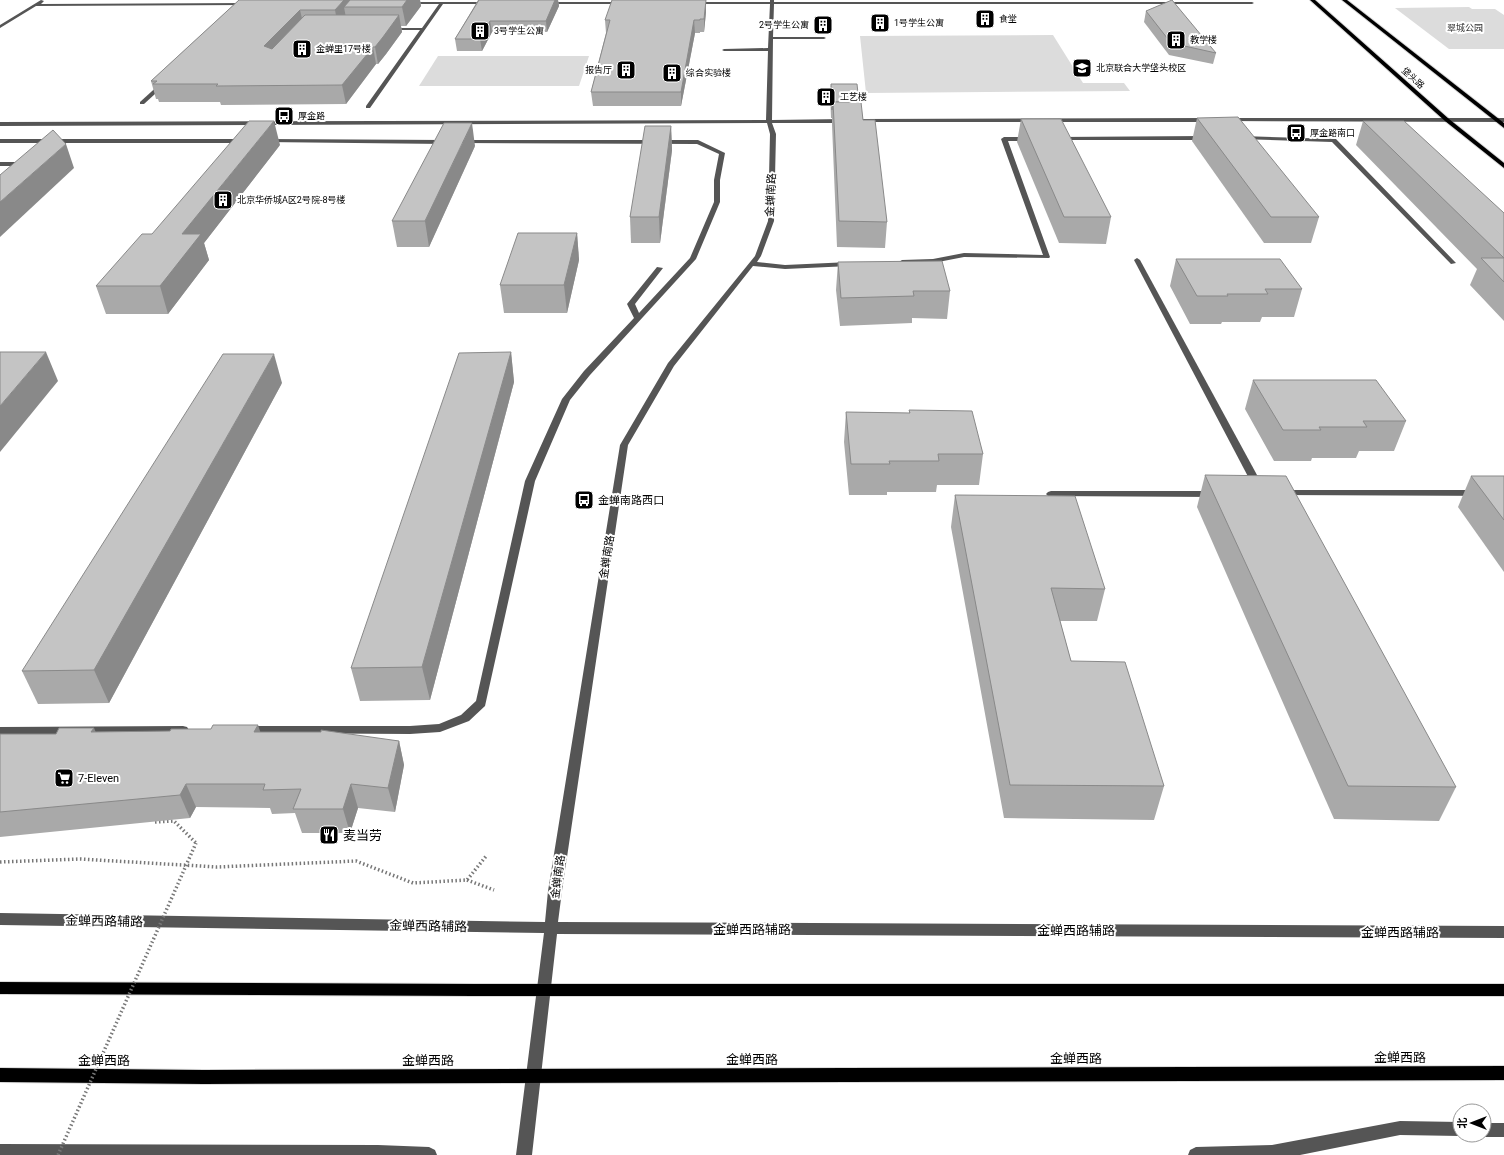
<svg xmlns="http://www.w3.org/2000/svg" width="1504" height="1155" font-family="Roboto,'Noto Sans SC',sans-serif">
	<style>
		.green { fill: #dcdcdc }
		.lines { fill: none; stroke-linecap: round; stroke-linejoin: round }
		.major-casing { stroke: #dbdbdb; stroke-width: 2 }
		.path { stroke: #777; stroke-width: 3.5; stroke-dasharray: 1.5 2.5; stroke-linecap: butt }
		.minor { fill: #555; fill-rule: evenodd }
		.major { fill: #000; fill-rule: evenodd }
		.path-bridge { stroke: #777; stroke-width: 3.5; stroke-dasharray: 1.5 2.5; stroke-linecap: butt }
		.wall { fill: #a9a9a9 }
		.shaded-wall { fill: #898989 }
		.building { fill: #c4c4c4; stroke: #898989 }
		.labels { text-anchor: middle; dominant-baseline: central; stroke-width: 4; stroke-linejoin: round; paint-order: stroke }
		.far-poi-label { font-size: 9px; fill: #000; stroke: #fff; text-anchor: start }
		.far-park-label { font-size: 9px; fill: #333; stroke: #fff }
		.far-street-label { font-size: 9px; fill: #000; stroke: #fff }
		.street-label { font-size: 11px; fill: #000; stroke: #fff }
		.poi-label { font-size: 11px; fill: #000; stroke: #fff; text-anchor: start }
		.near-poi-label { font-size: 13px; fill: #000; stroke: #fff; text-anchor: start }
		.near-street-label { font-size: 13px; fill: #000; stroke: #fff }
	</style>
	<rect width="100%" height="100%" fill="#fff"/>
	<!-- green -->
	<g class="green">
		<polygon points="1469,7 1472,9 1495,9 1504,15 1504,49 1449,49 1395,8"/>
		<polygon points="1053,35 1083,83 1124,83 1130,91 866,93 860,36"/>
		<polygon points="438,56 589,56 579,86 419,86"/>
	</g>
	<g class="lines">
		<defs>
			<g id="major">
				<polygon points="1310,0 1315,0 1449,119 1504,163 1504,168 1445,121"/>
				<polygon points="1342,0 1347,0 1504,123 1504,128"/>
				<polygon points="0,982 474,984 1504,984 1504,996 474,996 0,994"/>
				<polygon points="1504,1066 1504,1080 204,1084 0,1082 0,1068 204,1070"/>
			</g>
		</defs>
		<!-- major casing -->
		<use href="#major" class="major-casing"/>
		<!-- path -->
		<g class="path">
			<polyline points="155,822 174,821 196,843"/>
			<polyline points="0,862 80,859 217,867 356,861 413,883 467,880 487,855"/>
			<polyline points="467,880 494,890"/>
		</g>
		<!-- minor -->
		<g class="minor">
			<polygon points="41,0 44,1 41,4 248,3 250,4 248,5 36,6 0,28 0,25"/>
			<polygon points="770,0 774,0 774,2 1252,2 1254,3 1252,4 774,4 773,37 824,37 826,38 824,39 773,39 772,120 844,119 847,121 844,123 772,123 776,134 774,221 761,256 757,262 785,265 850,262 853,264 850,266 785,269 753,266 674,366 628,445 562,891 558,922 1504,926 1504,938 557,934 532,1155 516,1155 544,933 0,925 0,913 545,922 548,891 620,445 668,363 755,256 768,221 770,134 767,123 0,126 0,122 766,120 768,51 724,51 722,50 724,49 768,48 770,4 694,4 692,3 694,2 770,2"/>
			<polygon points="408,2 490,2 492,3 490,4 443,4 370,108 366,108 366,106 420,30 390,30 388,28 422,28 439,4 406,4"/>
			<polygon points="546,2 624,2 626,3 624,4 544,4"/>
			<polygon points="162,82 167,83 144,104 140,104 140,102"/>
			<polygon points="1226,118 1504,118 1504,122 1224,121 1224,119"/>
			<polygon points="862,119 1210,118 1213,120 1210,122 860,122 859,121"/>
			<polygon points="1241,136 1336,139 1456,263 1451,264 1332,142 1239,139 1238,138"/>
			<polygon points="1004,137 1031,137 1034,139 1031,141 1008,141 1050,257 1049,258 964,257 933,263 900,263 899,262 902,260 933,259 964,253 1043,255 1001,139"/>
			<polygon points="1057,137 1205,136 1208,138 1205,140 1055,140 1055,138"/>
			<polygon points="0,139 244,139 247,141 244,143 0,143"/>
			<polygon points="266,139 446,140 449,142 446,144 264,142 264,140"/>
			<polygon points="462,140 698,140 725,153 720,180 720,202 696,259 590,375 570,400 535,481 485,706 469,721 440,732 410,734 243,733 241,730 243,727 247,726 410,726 439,724 461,715 476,701 525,481 562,399 584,371 634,318 627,304 657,267 663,268 635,304 639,313 690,258 714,202 714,180 719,154 697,144 460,143 460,141"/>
			<polygon points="0,162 25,162 28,164 25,166 0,166"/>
			<polygon points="1137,258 1140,260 1263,486 1261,488 1258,489 1253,486 1134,260"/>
			<polygon points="1282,490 1504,490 1504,496 1279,495 1277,493 1279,491"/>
			<polygon points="1051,491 1214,491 1219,494 1214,497 1048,496 1046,494 1048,492"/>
			<polygon points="183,726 187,727 189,730 187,733 183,734 0,735 0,727"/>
			<polygon points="1400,1121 1460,1122 1460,1135 1463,1135 1460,1136 1400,1135 1300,1155 1188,1155 1190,1150 1196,1147 1272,1145"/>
			<polygon points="1484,1123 1504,1123 1504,1137 1484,1137 1479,1135 1484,1135"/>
			<polygon points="0,1144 378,1145 429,1147 435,1150 437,1155 0,1155"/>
		</g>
		<!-- major -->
		<use href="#major" class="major"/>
		<!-- path-bridge -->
		<polyline class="path-bridge" points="58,1155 196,843"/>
	</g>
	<!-- wall -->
	<g class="wall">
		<polygon points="239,0 424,0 420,0 421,6 406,26 401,26 402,32 386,54 378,64 376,64 346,104 221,105 220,102 159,102 158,99 156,99 151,81"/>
		<polygon points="463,0 561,0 558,0 559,6 547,32 492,32 482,51 457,51 455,39 478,0"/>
		<polygon points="706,0 706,12 704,32 700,32 700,33 695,33 681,106 593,106 591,92 606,33 605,20"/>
		<polygon points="1146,11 1216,53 1213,64 1169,55 1144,22"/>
		<polygon points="831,84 859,102 887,222 885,248 837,247 832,125 832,118 831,118 830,92"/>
		<polygon points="1197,118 1319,217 1311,243 1264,243 1192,141"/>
		<polygon points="1021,119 1111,217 1106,244 1059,243 1017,142"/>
		<polygon points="1363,121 1504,213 1504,321 1470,285 1477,269 1356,145"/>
		<polygon points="671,126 672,150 660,243 631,243 630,217"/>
		<polygon points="280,145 204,243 209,260 168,314 106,314 96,286 152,234"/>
		<polygon points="475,146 429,247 397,247 392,221"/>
		<polygon points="577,233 579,260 567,313 504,313 500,285"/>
		<polygon points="1176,259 1302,289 1294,317 1262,317 1260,322 1222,322 1221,324 1190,324 1170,286"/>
		<polygon points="838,262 950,291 947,319 912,318 912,323 840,326 836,290"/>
		<polygon points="511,352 514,382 430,700 360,701 351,668"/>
		<polygon points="1253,380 1406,421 1394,451 1359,451 1356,458 1312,458 1311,461 1274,461 1245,409"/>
		<polygon points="282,383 109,703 38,704 22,671"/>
		<polygon points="909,410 983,454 979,485 937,485 936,492 887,492 887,495 849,495 844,442 846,412 909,413"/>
		<polygon points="1205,475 1456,787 1439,821 1334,819 1197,507"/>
		<polygon points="1471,476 1504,476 1504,572 1458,507"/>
		<polygon points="955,495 1105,589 1097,621 1060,621 1071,661 1164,786 1154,820 1004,818 951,527"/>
		<polygon points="95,732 260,732 399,741 404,765 395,812 358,808 350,833 302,833 295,813 272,814 270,808 196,807 190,818 0,837 0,734 56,734"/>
	</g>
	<!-- shaded-wall -->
	<g class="shaded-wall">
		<polygon points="344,0 356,0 344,7 346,18 338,26 335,10"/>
		<polygon points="407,0 420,0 421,6 406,26 402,7"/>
		<polygon points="555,0 558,0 559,6 547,32 546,21"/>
		<polygon points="706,0 706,12 704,32 704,19"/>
		<polygon points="300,10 304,27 268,64 264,46"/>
		<polygon points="399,15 402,32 386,54 378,64 375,47"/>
		<polygon points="694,20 695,33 681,106 681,92"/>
		<polygon points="490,21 492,32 482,51 480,39"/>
		<polygon points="373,47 376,64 346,104 342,85"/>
		<polygon points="274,121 280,145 204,243 209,260 168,314 160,286 182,234"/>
		<polygon points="472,123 475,146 429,247 425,221"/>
		<polygon points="671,126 672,150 660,243 659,217"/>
		<polygon points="66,144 74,168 0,237 0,202"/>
		<polygon points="577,233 579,260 567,313 564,285"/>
		<polygon points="46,352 58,381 0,452 0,406"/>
		<polygon points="511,352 514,382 430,700 422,667"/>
		<polygon points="274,354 282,383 109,703 94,670"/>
		<polygon points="258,725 266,749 254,732"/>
		<polygon points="94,728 104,751 91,732"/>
		<polygon points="399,741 404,765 395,812 388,788"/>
		<polygon points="186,784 196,807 190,818 180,795"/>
		<polygon points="351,784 358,808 350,833 343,809"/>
	</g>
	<!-- building -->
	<g class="building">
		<polygon points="239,0 344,0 335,10 300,10 264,46 272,49 305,15 399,15 383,37 375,47 373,47 342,85 216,86 218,84 153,84 157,81 151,81"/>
		<polygon points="350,0 407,0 402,7 344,7"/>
		<polygon points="479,0 555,0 546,21 490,21 480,39 455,39"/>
		<polygon points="612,0 706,0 704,19 700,19 700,20 694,20 681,92 591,92 610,20 605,20"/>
		<polygon points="1172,0 1216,53 1171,43 1146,11"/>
		<polygon points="831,84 857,84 859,102 833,102 832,110"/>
		<polygon points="833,102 861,102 863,120 875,120 887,222 839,221"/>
		<polygon points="1238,117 1319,217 1271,217 1197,118"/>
		<polygon points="1021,119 1061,119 1111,217 1064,217"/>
		<polygon points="249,121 274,121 182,234 201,234 160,286 96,286 142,234 152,234"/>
		<polygon points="1363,121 1404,121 1504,213 1504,282 1481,258 1504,258"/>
		<polygon points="444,123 472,123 425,221 392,221"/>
		<polygon points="645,126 671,126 659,217 630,217"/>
		<polygon points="53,130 66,144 0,202 0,175"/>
		<polygon points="518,233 577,233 564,285 500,285"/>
		<polygon points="1176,259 1280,259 1302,289 1265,289 1268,294 1227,294 1228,296 1197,296"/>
		<polygon points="942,261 950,291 913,291 914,296 841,298 838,262"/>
		<polygon points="0,352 46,352 0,406"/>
		<polygon points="511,352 422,667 351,668 459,353"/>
		<polygon points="223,354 274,354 94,670 22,671"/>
		<polygon points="1253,380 1376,380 1406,421 1363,421 1367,427 1319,427 1321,430 1283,430"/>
		<polygon points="909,410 972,411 983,454 938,454 939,461 889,461 890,464 851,464 846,412 910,413"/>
		<polygon points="1205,475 1286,476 1456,787 1348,786"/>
		<polygon points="1471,476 1504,476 1504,520"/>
		<polygon points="955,495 1075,496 1105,589 1051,588 1071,661 1125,662 1164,786 1010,785"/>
		<polygon points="213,725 258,725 254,732 321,732 321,730 399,741 388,788 351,784 343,809 293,809 301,789 263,790 265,784 186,784 180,795 0,812 0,734 56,734 59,728 94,728 91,732 170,731 171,729 211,729"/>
	</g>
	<!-- icons -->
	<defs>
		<symbol id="building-square" viewBox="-11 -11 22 22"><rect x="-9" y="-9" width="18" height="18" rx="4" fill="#000" stroke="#fff"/><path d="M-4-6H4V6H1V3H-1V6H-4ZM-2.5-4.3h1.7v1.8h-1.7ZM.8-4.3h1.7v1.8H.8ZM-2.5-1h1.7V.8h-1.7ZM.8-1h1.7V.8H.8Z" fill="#fff"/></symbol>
		<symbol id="university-square" viewBox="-11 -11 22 22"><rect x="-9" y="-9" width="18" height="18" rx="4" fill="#000" stroke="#fff"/><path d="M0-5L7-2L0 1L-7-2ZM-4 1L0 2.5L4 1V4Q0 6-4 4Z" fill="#fff"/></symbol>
		<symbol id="bus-square" viewBox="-11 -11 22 22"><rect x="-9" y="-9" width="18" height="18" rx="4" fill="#000" stroke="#fff"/><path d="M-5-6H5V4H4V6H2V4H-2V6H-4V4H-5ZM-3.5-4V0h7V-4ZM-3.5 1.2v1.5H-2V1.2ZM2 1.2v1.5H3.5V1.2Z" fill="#fff"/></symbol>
		<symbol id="supermarket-square" viewBox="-11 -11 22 22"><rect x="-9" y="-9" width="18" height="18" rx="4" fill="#000" stroke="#fff"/><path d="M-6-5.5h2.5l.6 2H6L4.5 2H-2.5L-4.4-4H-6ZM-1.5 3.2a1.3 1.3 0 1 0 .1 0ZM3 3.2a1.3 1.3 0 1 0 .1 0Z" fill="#fff"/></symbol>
		<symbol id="restaurant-square" viewBox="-11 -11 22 22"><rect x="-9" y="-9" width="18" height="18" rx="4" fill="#000" stroke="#fff"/><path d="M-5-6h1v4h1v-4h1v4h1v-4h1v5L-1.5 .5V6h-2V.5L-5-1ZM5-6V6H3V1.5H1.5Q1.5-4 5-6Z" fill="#fff"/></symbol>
	</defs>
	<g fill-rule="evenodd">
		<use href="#building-square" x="974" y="8" width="22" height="22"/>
		<use href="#building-square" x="869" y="12" width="22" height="22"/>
		<use href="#building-square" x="812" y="14" width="22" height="22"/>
		<use href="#building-square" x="469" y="20" width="22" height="22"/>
		<use href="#building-square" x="1165" y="29" width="22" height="22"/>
		<use href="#building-square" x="291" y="38" width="22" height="22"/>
		<use href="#university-square" x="1071" y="57" width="22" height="22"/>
		<use href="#building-square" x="615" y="59" width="22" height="22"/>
		<use href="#building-square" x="661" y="62" width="22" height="22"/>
		<use href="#building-square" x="815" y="86" width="22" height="22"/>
		<use href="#bus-square" x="273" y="105" width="22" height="22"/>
		<use href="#bus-square" x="1285" y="122" width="22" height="22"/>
		<use href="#building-square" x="212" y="189" width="22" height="22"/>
		<use href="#bus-square" x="573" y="489" width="22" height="22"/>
		<use href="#supermarket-square" x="53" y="767" width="22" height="22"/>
		<use href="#restaurant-square" x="318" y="824" width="22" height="22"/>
	</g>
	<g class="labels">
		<!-- far-poi labels -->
		<g class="far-poi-label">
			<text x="999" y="19">食堂</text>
			<text x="894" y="23">1号学生公寓</text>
			<text x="809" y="25" text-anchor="end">2号学生公寓</text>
			<text x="494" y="31">3号学生公寓</text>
			<text x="1190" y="40">教学楼</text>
			<text x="316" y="49">金蝉里17号楼</text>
			<text x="1096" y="68">北京联合大学垡头校区</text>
			<text x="612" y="70" text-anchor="end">报告厅</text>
			<text x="686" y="73">综合实验楼</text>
			<text x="840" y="97">工艺楼</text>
			<text x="298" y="116">厚金路</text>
			<text x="1310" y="133">厚金路南口</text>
			<text x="237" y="200">北京华侨城A区2号院-8号楼</text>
		</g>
		<!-- far-park labels -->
		<g class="far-park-label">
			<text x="1465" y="28">翠城公园</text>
		</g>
		<!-- far-street labels -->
		<g class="far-street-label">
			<text transform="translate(1413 78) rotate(42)">垡头路</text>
		</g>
		<!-- street labels -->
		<g class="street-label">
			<text transform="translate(771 195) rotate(-87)">金蝉南路</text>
			<text transform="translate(607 557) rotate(-81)">金蝉南路</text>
			<text transform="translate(558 877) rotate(-82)">金蝉南路</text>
		</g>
		<!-- poi labels -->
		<g class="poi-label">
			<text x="598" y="500">金蝉南路西口</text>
			<text x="78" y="778">7-Eleven</text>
		</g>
		<!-- near-poi labels -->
		<g class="near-poi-label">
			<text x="343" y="835">麦当劳</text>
		</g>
		<!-- near-street labels -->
		<g class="near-street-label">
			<text transform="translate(104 921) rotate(1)">金蝉西路辅路</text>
			<text transform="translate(428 926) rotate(1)">金蝉西路辅路</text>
			<text x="752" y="929">金蝉西路辅路</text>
			<text x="1076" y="930">金蝉西路辅路</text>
			<text x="1400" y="932">金蝉西路辅路</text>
			<text x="1400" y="1057">金蝉西路</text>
			<text x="1076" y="1058">金蝉西路</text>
			<text x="752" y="1059">金蝉西路</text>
			<text x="104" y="1060">金蝉西路</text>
			<text x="428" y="1060">金蝉西路</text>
		</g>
	</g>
	<!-- north arrow -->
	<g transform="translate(1472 1123) rotate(270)"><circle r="19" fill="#ffffff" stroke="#999999"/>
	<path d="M0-3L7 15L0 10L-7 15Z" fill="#000000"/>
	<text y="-6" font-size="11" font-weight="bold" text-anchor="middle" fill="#000000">北</text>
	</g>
</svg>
